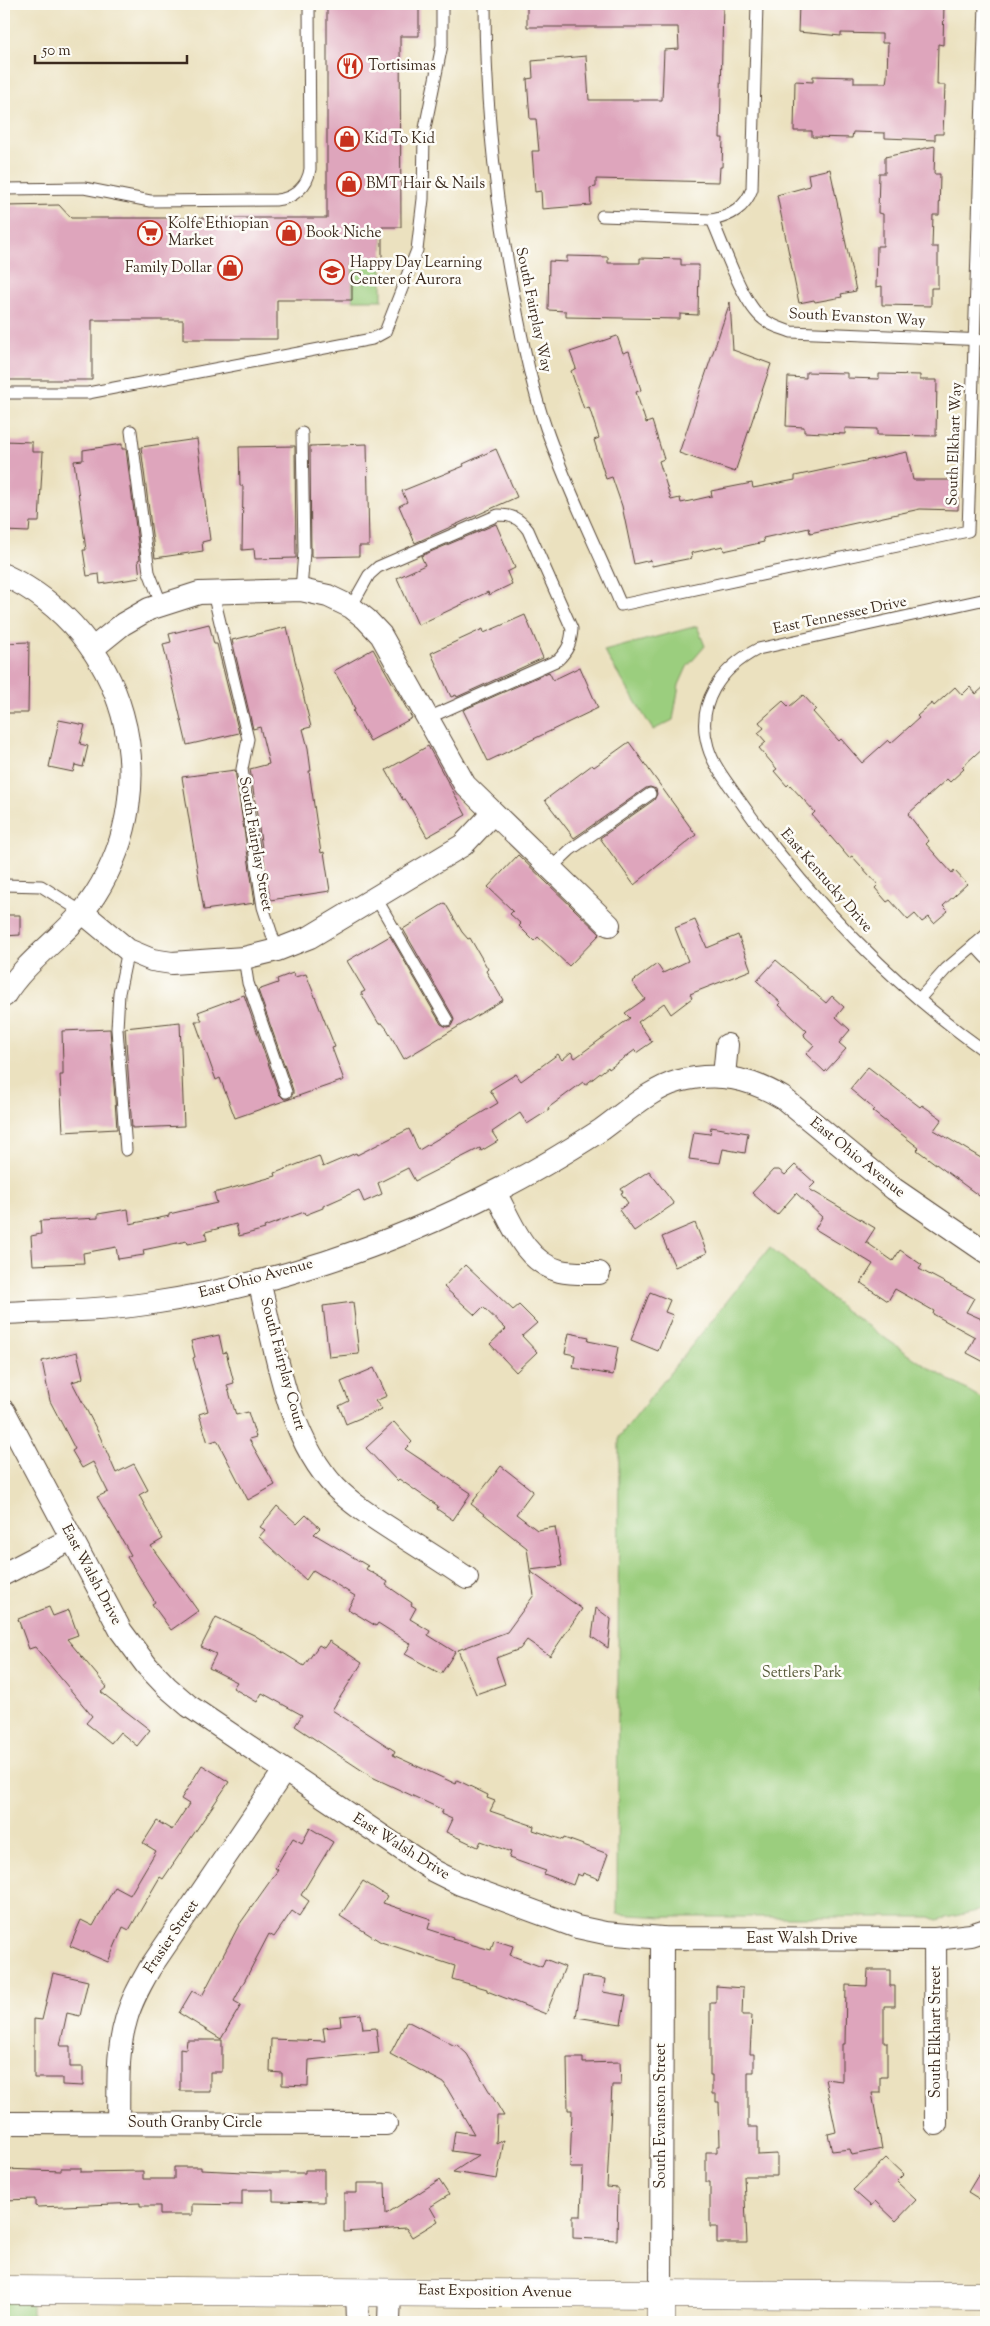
<svg xmlns="http://www.w3.org/2000/svg" width="990" height="2326" font-family="'Sorts Mill Goudy',serif">
	<style>
		.green { fill: #9bce7e; stroke: #6b7c4e }
		.building { fill: #dea5bc }
		.lines { fill: none; stroke-linecap: round; stroke-linejoin: round }
		.service-casing { stroke: #554536; stroke-width: 13 }
		.minor-casing { stroke: #554536; stroke-width: 24 }
		.tertiary-casing { stroke: #554536; stroke-width: 29 }
		.service { stroke: #fff; stroke-width: 11 }
		.minor { stroke: #fff; stroke-width: 22 }
		.tertiary { stroke: #fff; stroke-width: 28 }
		.labels { text-anchor: middle; dominant-baseline: central; stroke-width: 5; stroke-linejoin: round; paint-order: stroke }
		.poi-label { font-size: 15px; fill: #3b2a1e; stroke: #fdfcf7; text-anchor: start }
		.street-label { font-size: 15px; fill: #3b2a1e; stroke: #fdfcf7 }
		.park-label { font-size: 15px; fill: #585b3b; stroke: #fdfcf7 }
	</style>
	<rect width="100%" height="100%" fill="#fdfcf7"/>
	<filter id="ink" filterUnits="userSpaceOnUse"><feTurbulence type="fractalNoise" baseFrequency=".02" numOctaves="2"/><feDisplacementMap in="SourceGraphic" scale="10" xChannelSelector="R" yChannelSelector="G"/><feConvolveMatrix kernelMatrix="1 2 1 2 8 2 1 2 1" color-interpolation-filters="sRGB"/></filter>
	<filter id="wash" filterUnits="userSpaceOnUse"><feTurbulence type="fractalNoise" baseFrequency=".0096" numOctaves="4" result="noise"/><feDisplacementMap in="SourceGraphic" scale="20" xChannelSelector="R" yChannelSelector="G"/><feGaussianBlur stdDeviation="1.12" result="paint"/><feColorMatrix in="noise" values="0 0 0 0 0 0 0 0 0 0 0 0 0 0 0 0 0 1.4 0 .05"/><feComposite in="paint" operator="in"/></filter>
	<g filter="url(#wash)">
		<rect width="100%" height="100%" fill="#ebe1bf"/>
		<!-- green -->
		<g class="green">
			<rect x="352" y="227" width="30" height="73"/>
			<polygon points="697,626 705,646 687,667 679,685 673,720 653,730 604,651"/>
			<polygon points="770,1247 846,1311 924,1365 986,1401 986,1909 937,1920 930,1917 663,1917 617,1914 619,1437"/>
			<rect x="4" y="2290" width="28" height="32"/>
		</g>
		<g id="blocks">
			<!-- building -->
			<g class="building">
				<polygon points="327,4 419,4 419,36 400,36 401,227 382,227 382,263 352,263 352,300 277,300 277,339 183,339 183,320 92,320 92,380 4,380 4,206 59,205 71,218 327,218"/>
				<polygon points="527,4 723,4 720,138 723,138 722,167 720,167 719,182 596,179 596,187 590,188 591,205 542,209 541,191 535,192 532,151 539,151 536,119 530,119 527,79 533,78 532,61 586,56 589,100 662,100 664,50 679,49 678,27 527,27"/>
				<polygon points="799,4 944,4 943,45 938,44 937,85 945,85 943,134 935,134 935,140 885,138 885,133 853,132 852,138 812,137 812,131 794,131 795,81 813,82 813,76 854,77 854,83 886,83 887,77 888,43 882,43 882,34 841,33 841,36 798,32"/>
				<polygon points="935,146 934,174 940,174 939,215 933,215 932,247 938,247 938,288 931,288 931,306 882,305 882,286 876,287 877,246 883,246 883,214 878,213 879,173 885,173 885,157"/>
				<polygon points="830,169 856,291 841,294 842,297 815,302 814,300 799,303 777,195 810,186 808,174"/>
				<polygon points="567,256 608,257 608,263 640,263 640,258 681,259 681,265 699,265 698,315 680,314 680,319 566,317 566,311 548,310 549,261 567,262"/>
				<polygon points="730,302 733,350 771,364 735,472 679,453"/>
				<polygon points="617,336 623,353 629,351 641,390 636,392 646,423 652,421 664,459 659,461 671,500 680,498 681,503 712,496 711,491 752,483 753,488 795,480 795,476 907,452 913,480 959,480 958,510 920,509 810,533 809,528 763,538 764,542 724,551 723,546 691,553 692,558 652,566 651,560 634,564 622,506 612,477 606,479 594,440 599,438 589,407 584,409 571,371 576,368 570,352"/>
				<polygon points="806,372 847,373 847,378 879,379 879,374 920,375 920,380 937,380 936,436 877,435 877,429 845,428 845,434 804,432 804,427 786,426 788,377 806,378"/>
				<polygon points="197,439 210,540 202,542 203,551 155,558 141,447"/>
				<polygon points="4,441 32,442 32,452 43,452 39,522 30,522 29,532 4,531"/>
				<polygon points="122,444 122,449 126,449 140,559 138,560 140,578 100,584 99,574 87,576 83,550 86,550 74,461 83,460 83,450"/>
				<polygon points="367,444 369,546 359,546 359,556 311,557 310,446"/>
				<polygon points="295,446 296,558 255,559 254,549 242,550 243,486 240,486 239,447"/>
				<polygon points="496,449 517,497 415,543 399,506 407,502 402,491 464,466 463,464"/>
				<polygon points="496,524 515,568 507,572 512,584 489,595 488,592 418,625 397,578 425,565 421,556"/>
				<polygon points="525,615 543,658 457,697 456,695 451,697 431,653 483,629 484,633"/>
				<polygon points="209,624 214,644 217,644 239,733 187,745 163,644 171,642 169,634"/>
				<polygon points="287,627 311,727 303,729 308,748 311,771 309,771 321,853 324,852 330,891 270,900 250,769 269,764 260,727 253,729 232,640"/>
				<polygon points="29,642 28,713 4,713 4,643"/>
				<polygon points="373,649 412,718 370,741 353,711 355,710 351,700 334,671"/>
				<polygon points="580,667 598,708 488,761 463,710 549,672 553,680"/>
				<polygon points="986,685 986,745 962,767 964,769 950,782 947,779 908,814 929,841 926,844 952,873 954,870 967,884 943,906 948,911 934,923 929,917 922,922 915,914 908,920 890,900 887,902 875,888 878,885 852,856 849,858 812,815 815,812 789,784 787,786 774,771 777,769 759,748 766,742 758,733 764,728 759,722 783,701 789,707 803,695 816,709 813,712 839,741 841,739 862,763 888,740 891,743 919,718 917,716 932,703 934,706 955,687 962,695 970,687 976,694"/>
				<polygon points="59,720 85,725 80,744 88,746 83,767 75,765 73,772 49,767"/>
				<polygon points="629,742 696,835 634,885 600,838 654,800 657,794 656,789 650,787 646,788 574,838 545,800 592,765 594,767"/>
				<polygon points="428,746 466,815 427,837 408,803 405,799 403,800 386,770"/>
				<polygon points="235,770 255,903 204,910 182,777"/>
				<polygon points="518,855 600,934 569,966 538,937 534,941 519,926 521,924 510,914 513,911 488,887"/>
				<polygon points="445,903 462,932 468,939 470,938 488,969 486,971 503,1000 404,1059 387,1029 382,1023 379,1024 361,993 365,991 347,961 390,936 441,1024 447,1027 451,1026 454,1020 453,1016 403,929"/>
				<polygon points="4,915 20,915 20,935 4,936"/>
				<polygon points="695,920 707,948 738,935 751,970 690,994 692,998 671,1014 664,1003 638,1022 652,1042 636,1053 635,1050 609,1069 608,1067 585,1085 583,1082 548,1108 549,1110 527,1124 520,1113 492,1132 498,1141 481,1151 480,1148 415,1181 408,1168 378,1183 382,1194 364,1202 359,1190 323,1206 323,1208 305,1215 304,1212 264,1227 265,1229 239,1236 236,1224 205,1232 207,1240 188,1244 187,1241 143,1250 144,1255 118,1259 116,1247 83,1253 84,1263 33,1265 31,1236 41,1234 40,1221 98,1218 98,1214 128,1209 130,1224 169,1216 169,1214 217,1203 214,1193 276,1176 275,1173 319,1156 323,1167 356,1153 357,1155 409,1129 419,1150 498,1103 490,1090 516,1074 521,1081 558,1054 562,1060 571,1052 575,1058 630,1018 625,1013 645,999 632,982 657,964 663,973 688,961 675,928"/>
				<polygon points="776,960 826,1003 832,996 844,1007 836,1017 850,1030 839,1043 846,1049 825,1072 806,1054 814,1045 805,1037 804,1034 807,1031 779,1005 781,1003 757,981"/>
				<polygon points="293,973 295,977 306,974 335,1047 332,1048 344,1080 235,1118 220,1078 216,1080 195,1021 202,1021 198,1012 244,995 279,1094 284,1099 289,1099 293,1094 293,1090 258,990 278,983 277,979"/>
				<polygon points="180,1022 184,1126 132,1128 125,1028"/>
				<polygon points="110,1029 117,1129 63,1132 60,1075 63,1075 63,1065 62,1031"/>
				<polygon points="868,1067 920,1107 922,1105 942,1119 934,1130 986,1161 986,1201 917,1150 919,1148 872,1111 874,1109 850,1089"/>
				<polygon points="711,1127 748,1133 745,1153 723,1149 720,1163 689,1159 694,1132 710,1134"/>
				<polygon points="795,1165 815,1183 809,1189 875,1228 866,1242 893,1261 900,1250 922,1265 919,1269 974,1298 966,1312 984,1320 986,1315 986,1363 967,1353 975,1337 933,1314 934,1311 895,1289 888,1301 861,1283 873,1264 815,1229 822,1217 796,1193 777,1215 752,1193 773,1170 779,1170 785,1175"/>
				<polygon points="649,1171 674,1204 634,1231 619,1210 628,1203 621,1193 623,1192 621,1189"/>
				<polygon points="695,1223 707,1253 675,1267 662,1237"/>
				<polygon points="465,1265 513,1310 519,1305 537,1323 522,1336 537,1352 516,1372 490,1344 506,1329 483,1307 475,1315 444,1287"/>
				<polygon points="650,1292 670,1300 665,1312 673,1315 658,1351 631,1340"/>
				<polygon points="353,1302 359,1354 329,1357 323,1306"/>
				<polygon points="569,1333 589,1337 588,1341 618,1347 613,1375 573,1368 575,1355 565,1353"/>
				<polygon points="219,1335 223,1353 226,1352 234,1383 227,1385 236,1415 248,1412 256,1437 249,1439 275,1485 248,1500 217,1440 208,1443 199,1414 208,1411 193,1358 195,1357 191,1341"/>
				<polygon points="77,1352 83,1377 82,1379 72,1382 98,1432 116,1473 134,1464 148,1490 139,1495 163,1539 151,1546 198,1611 171,1630 152,1604 155,1602 127,1557 131,1555 97,1497 108,1492 93,1462 82,1468 72,1451 75,1449 50,1401 42,1361"/>
				<polygon points="374,1368 387,1396 375,1401 382,1409 346,1424 339,1406 349,1401 341,1382"/>
				<polygon points="394,1422 412,1442 405,1449 471,1493 453,1520 437,1509 438,1506 399,1479 397,1481 366,1448"/>
				<polygon points="501,1466 533,1491 516,1514 537,1530 555,1527 562,1566 530,1570 527,1548 471,1504"/>
				<polygon points="277,1506 297,1524 306,1515 320,1528 314,1534 368,1566 366,1569 388,1582 386,1585 412,1603 411,1605 416,1608 410,1619 430,1631 428,1635 455,1652 441,1674 405,1654 411,1644 378,1623 376,1626 348,1609 355,1596 313,1570 306,1580 259,1537 265,1530 260,1527"/>
				<polygon points="530,1571 582,1609 550,1656 527,1640 520,1649 496,1658 505,1684 476,1694 458,1650 507,1632 534,1595"/>
				<polygon points="49,1607 53,1616 69,1610 78,1635 67,1639 107,1687 101,1692 150,1730 137,1746 120,1732 111,1743 86,1723 92,1716 35,1647 29,1649 18,1619"/>
				<polygon points="596,1608 611,1619 608,1648 592,1637"/>
				<polygon points="216,1617 254,1635 304,1666 319,1645 324,1648 329,1641 362,1663 332,1710 395,1751 393,1755 456,1784 457,1780 488,1795 487,1798 495,1801 490,1811 534,1826 533,1830 563,1840 564,1838 608,1854 599,1879 583,1873 582,1876 577,1874 573,1885 544,1874 546,1871 509,1858 511,1852 481,1841 478,1847 446,1832 452,1819 441,1814 443,1810 372,1777 334,1752 295,1726 302,1715 262,1693 257,1702 233,1688 237,1682 209,1668 216,1654 201,1647"/>
				<polygon points="202,1765 229,1782 163,1879 160,1877 129,1930 123,1927 108,1962 70,1946 81,1920 93,1926 115,1887 130,1895 156,1851 143,1843 157,1821 172,1830 189,1804 181,1799"/>
				<polygon points="310,1828 333,1842 301,1895 309,1901 299,1916 292,1911 274,1937 269,1934 234,2001 241,2005 221,2039 179,2013 192,1991 202,1996 239,1925 278,1870 275,1868 293,1838 302,1843"/>
				<polygon points="363,1881 387,1896 383,1903 431,1919 428,1929 453,1937 452,1939 491,1950 494,1940 513,1946 510,1955 542,1967 545,1959 565,1967 546,2014 487,1991 487,1989 452,1979 455,1966 381,1942 340,1916"/>
				<polygon points="868,1970 890,1970 890,1986 895,1986 895,2006 884,2006 884,2042 887,2042 887,2077 880,2077 880,2093 872,2093 882,2149 852,2155 850,2149 832,2151 828,2134 836,2132 825,2079 842,2081 842,2044 845,2044 846,1985 867,1986"/>
				<polygon points="53,1973 88,1981 80,2016 67,2013 60,2046 70,2046 70,2067 83,2067 83,2086 62,2085 62,2078 34,2078 34,2019 42,2020"/>
				<polygon points="583,1976 605,1979 603,1992 626,1996 621,2024 576,2017"/>
				<polygon points="716,1986 743,1988 742,2015 752,2015 750,2054 754,2054 754,2072 748,2072 748,2127 758,2127 758,2155 777,2154 777,2176 744,2176 747,2243 717,2243 717,2227 710,2227 710,2182 706,2182 706,2152 717,2152 717,2146 720,2146 719,2102 716,2102 716,2094 712,2094 712,2075 710,2075 710,2003 716,2003"/>
				<polygon points="361,2014 363,2029 376,2028 379,2053 309,2060 308,2086 282,2085 282,2073 270,2072 271,2039 325,2041 323,2028 341,2026 340,2016"/>
				<polygon points="407,2021 455,2046 456,2044 467,2054 504,2116 497,2116 496,2144 504,2140 497,2179 453,2172 479,2155 452,2151 455,2131 474,2134 444,2083 390,2054"/>
				<polygon points="187,2040 222,2040 222,2072 210,2072 210,2091 180,2091 180,2048 186,2049"/>
				<polygon points="567,2058 583,2058 583,2063 620,2062 621,2085 612,2085 607,2187 618,2188 617,2240 573,2238 573,2216 581,2216 583,2168 570,2168 572,2110 568,2110"/>
				<polygon points="886,2158 904,2175 897,2182 916,2200 896,2221 875,2201 871,2206 853,2190"/>
				<polygon points="986,2162 986,2203 968,2192"/>
				<polygon points="174,2167 201,2167 201,2170 265,2173 305,2173 305,2170 324,2170 324,2202 273,2201 273,2190 242,2190 242,2205 192,2204 192,2215 160,2215 160,2206 140,2206 140,2203 38,2207 35,2206 35,2199 4,2200 4,2169 61,2171 61,2168 81,2168 81,2172 143,2171 143,2179 174,2179"/>
				<polygon points="439,2180 449,2195 430,2207 438,2221 412,2237 406,2228 344,2232 344,2193 357,2193 357,2183 385,2183 386,2214"/>
			</g>
		</g>
	</g>
	<g filter="url(#ink)">
		<use href="#blocks" fill-opacity="0" stroke="#554536" stroke-width="1"/>
		<g class="lines">
			<defs>
				<g id="service">
					<path d="M485 4C485 103 495 199 514 296 522 341 531 385 546 428 567 489 596 546 621 605L968 531 985 4"/>
					<path d="M757 4 752 189C745 208 731 216 712 220 724 246 742 303 763 319 771 326 781 328 791 332L986 340"/>
					<path d="M4 189 84 188 150 201 276 200C293 199 308 186 310 169L309 4"/>
					<polyline points="602,216 712,220"/>
					<polyline points="4,393 88,393 372,339 385,332 417,250 423,199 424,133 442,45 442,4"/>
					<polyline points="131,431 149,572 161,603"/>
					<polyline points="301,590 304,552 302,433"/>
					<polyline points="213,593 248,739 242,769 263,907 277,950"/>
					<path d="M986 599 758 649C721 668 695 703 708 747 714 768 731 787 743 805 809 898 893 986 986 1052"/>
					<path d="M351 607 369 575 378 567 498 515C512 515 519 518 528 530L572 629C571 643 568 650 558 660L428 718"/>
					<polyline points="551,868 570,850 650,794"/>
					<polyline points="4,885 41,886 82,912"/>
					<polyline points="376,898 447,1020"/>
					<polyline points="974,945 986,958"/>
					<polyline points="244,958 248,983 286,1092"/>
					<polyline points="920,998 946,969 986,935"/>
					<polyline points="126,1150 117,1029 119,993 128,950"/>
				</g>
				<g id="minor">
					<path d="M4 575C126 632 167 782 95 895 70 934 28 957 4 996"/>
					<polyline points="92,649 123,624 149,609 199,593 301,590 328,596 351,607 366,619 381,635 465,785 609,925"/>
					<polyline points="82,912 128,950 152,960 172,963 244,958 277,950 310,937 463,845 493,813"/>
					<polyline points="724,1076 727,1045"/>
					<path d="M495 1192C511 1221 524 1262 560 1271 572 1274 586 1273 599 1273"/>
					<path d="M259 1281C276 1349 286 1436 336 1488 353 1505 374 1518 394 1531 418 1546 443 1562 467 1578"/>
					<path d="M4 1313C51 1311 99 1311 146 1304 266 1287 388 1247 496 1191 532 1173 567 1152 601 1130 625 1113 650 1089 679 1081 717 1071 750 1078 783 1098L894 1189 986 1252"/>
					<polyline points="4,1411 121,1631 147,1666 167,1687 189,1706 434,1871 460,1884 577,1927 605,1933 662,1938 935,1939 971,1935 986,1930"/>
					<polyline points="4,1574 71,1539"/>
					<polyline points="935,1939 936,2124"/>
					<polyline points="4,2123 386,2124"/>
					<path d="M118 2123C119 2089 116 2053 126 2020 131 2001 141 1984 150 1968L284 1771"/>
					<polyline points="357,2291 358,2322"/>
					<polyline points="661,2293 662,1938"/>
					<polyline points="389,2322 390,2291"/>
				</g>
				<g id="tertiary">
					<polyline points="4,2290 986,2296"/>
					<polyline points="661,2322 661,2293"/>
				</g>
			</defs>
			<!-- service casing -->
			<use href="#service" class="service-casing"/>
			<!-- minor casing -->
			<use href="#minor" class="minor-casing"/>
			<!-- tertiary casing -->
			<use href="#tertiary" class="tertiary-casing"/>
			<!-- service -->
			<use href="#service" class="service"/>
			<!-- minor -->
			<use href="#minor" class="minor"/>
			<!-- tertiary -->
			<use href="#tertiary" class="tertiary"/>
		</g>
	</g>
	<!-- icons -->
	<defs>
		<symbol id="restaurant-ring" viewBox="-11 -11 22 22"><circle r="9.5" fill="#fdfcf7" stroke="#c8321e" stroke-width="1.5"/><path d="M-5-6h1v4h1v-4h1v4h1v-4h1v5L-1.5 .5V6h-2V.5L-5-1ZM5-6V6H3V1.5H1.5Q1.5-4 5-6Z" fill="#c8321e"/></symbol>
		<symbol id="shop-ring" viewBox="-11 -11 22 22"><circle r="9.5" fill="#fdfcf7" stroke="#c8321e" stroke-width="1.5"/><path d="M-5-2.5h2.3a2.7 3.5 0 0 1 5.4 0H5L5.5 6h-11ZM-1.5-2.5h3a1.5 2.3 0 0 0-3 0Z" fill="#c8321e"/></symbol>
		<symbol id="supermarket-ring" viewBox="-11 -11 22 22"><circle r="9.5" fill="#fdfcf7" stroke="#c8321e" stroke-width="1.5"/><path d="M-6-5.5h2.5l.6 2H6L4.5 2H-2.5L-4.4-4H-6ZM-1.5 3.2a1.3 1.3 0 1 0 .1 0ZM3 3.2a1.3 1.3 0 1 0 .1 0Z" fill="#c8321e"/></symbol>
		<symbol id="school-ring" viewBox="-11 -11 22 22"><circle r="9.5" fill="#fdfcf7" stroke="#c8321e" stroke-width="1.5"/><path d="M0-5L7-2L0 1L-7-2ZM-4 1L0 2.5L4 1V4Q0 6-4 4Z" fill="#c8321e"/></symbol>
	</defs>
	<g fill-rule="evenodd">
		<use href="#restaurant-ring" x="336" y="52" width="28" height="28"/>
		<use href="#shop-ring" x="333" y="125" width="28" height="28"/>
		<use href="#shop-ring" x="335" y="170" width="28" height="28"/>
		<use href="#supermarket-ring" x="136" y="219" width="28" height="28"/>
		<use href="#shop-ring" x="275" y="219" width="28" height="28"/>
		<use href="#shop-ring" x="216" y="254" width="28" height="28"/>
		<use href="#school-ring" x="318" y="258" width="28" height="28"/>
	</g>
	<g class="labels">
		<!-- poi labels -->
		<g class="poi-label">
			<text x="368" y="66">Tortisimas</text>
			<text x="364" y="139">Kid To Kid</text>
			<text x="366" y="184">BMT Hair &amp; Nails</text>
			<text x="168" y="224">Kolfe Ethiopian<tspan x="168" dy="17">Market</tspan></text>
			<text x="306" y="233">Book Niche</text>
			<text x="350" y="263">Happy Day Learning<tspan x="350" dy="17">Center of Aurora</tspan></text>
			<text x="212" y="268" text-anchor="end">Family Dollar</text>
		</g>
		<!-- street labels -->
		<g class="street-label">
			<text transform="translate(533 310) rotate(78)">South Fairplay Way</text>
			<text transform="translate(857 318) rotate(3)">South Evanston Way</text>
			<text transform="translate(955 444) rotate(-88)">South Elkhart Way</text>
			<text transform="translate(840 616) rotate(-12)">East Tennessee Drive</text>
			<text transform="translate(255 844) rotate(80)">South Fairplay Street</text>
			<text transform="translate(826 881) rotate(49)">East Kentucky Drive</text>
			<text transform="translate(857 1158) rotate(39)">East Ohio Avenue</text>
			<text transform="translate(256 1279) rotate(-15)">East Ohio Avenue</text>
			<text transform="translate(282 1364) rotate(75)">South Fairplay Court</text>
			<text transform="translate(91 1575) rotate(62)">East Walsh Drive</text>
			<text transform="translate(401 1847) rotate(32)">East Walsh Drive</text>
			<text transform="translate(172 1937) rotate(-56)">Frasier Street</text>
			<text x="802" y="1939">East Walsh Drive</text>
			<text transform="translate(936 2032) rotate(-90)">South Elkhart Street</text>
			<text transform="translate(661 2116) rotate(-90)">South Evanston Street</text>
			<text x="195" y="2123">South Granby Circle</text>
			<text transform="translate(495 2292) rotate(1)">East Exposition Avenue</text>
		</g>
		<!-- park labels -->
		<g class="park-label">
			<text x="802" y="1673">Settlers Park</text>
		</g>
	</g>
	<!-- margin -->
	<rect width="990" height="2326" fill="none" stroke="#fdfcf7" stroke-width="20"/>
	<!-- scale -->
	<path d="M35 55v8h152v-8" fill="none" stroke="#3b2a1e" stroke-width="2.5"/>
	<text x="42" y="55" font-size="15" fill="#3b2a1e" stroke="#fdfcf7" stroke-width="4" paint-order="stroke">50 m</text>
</svg>
